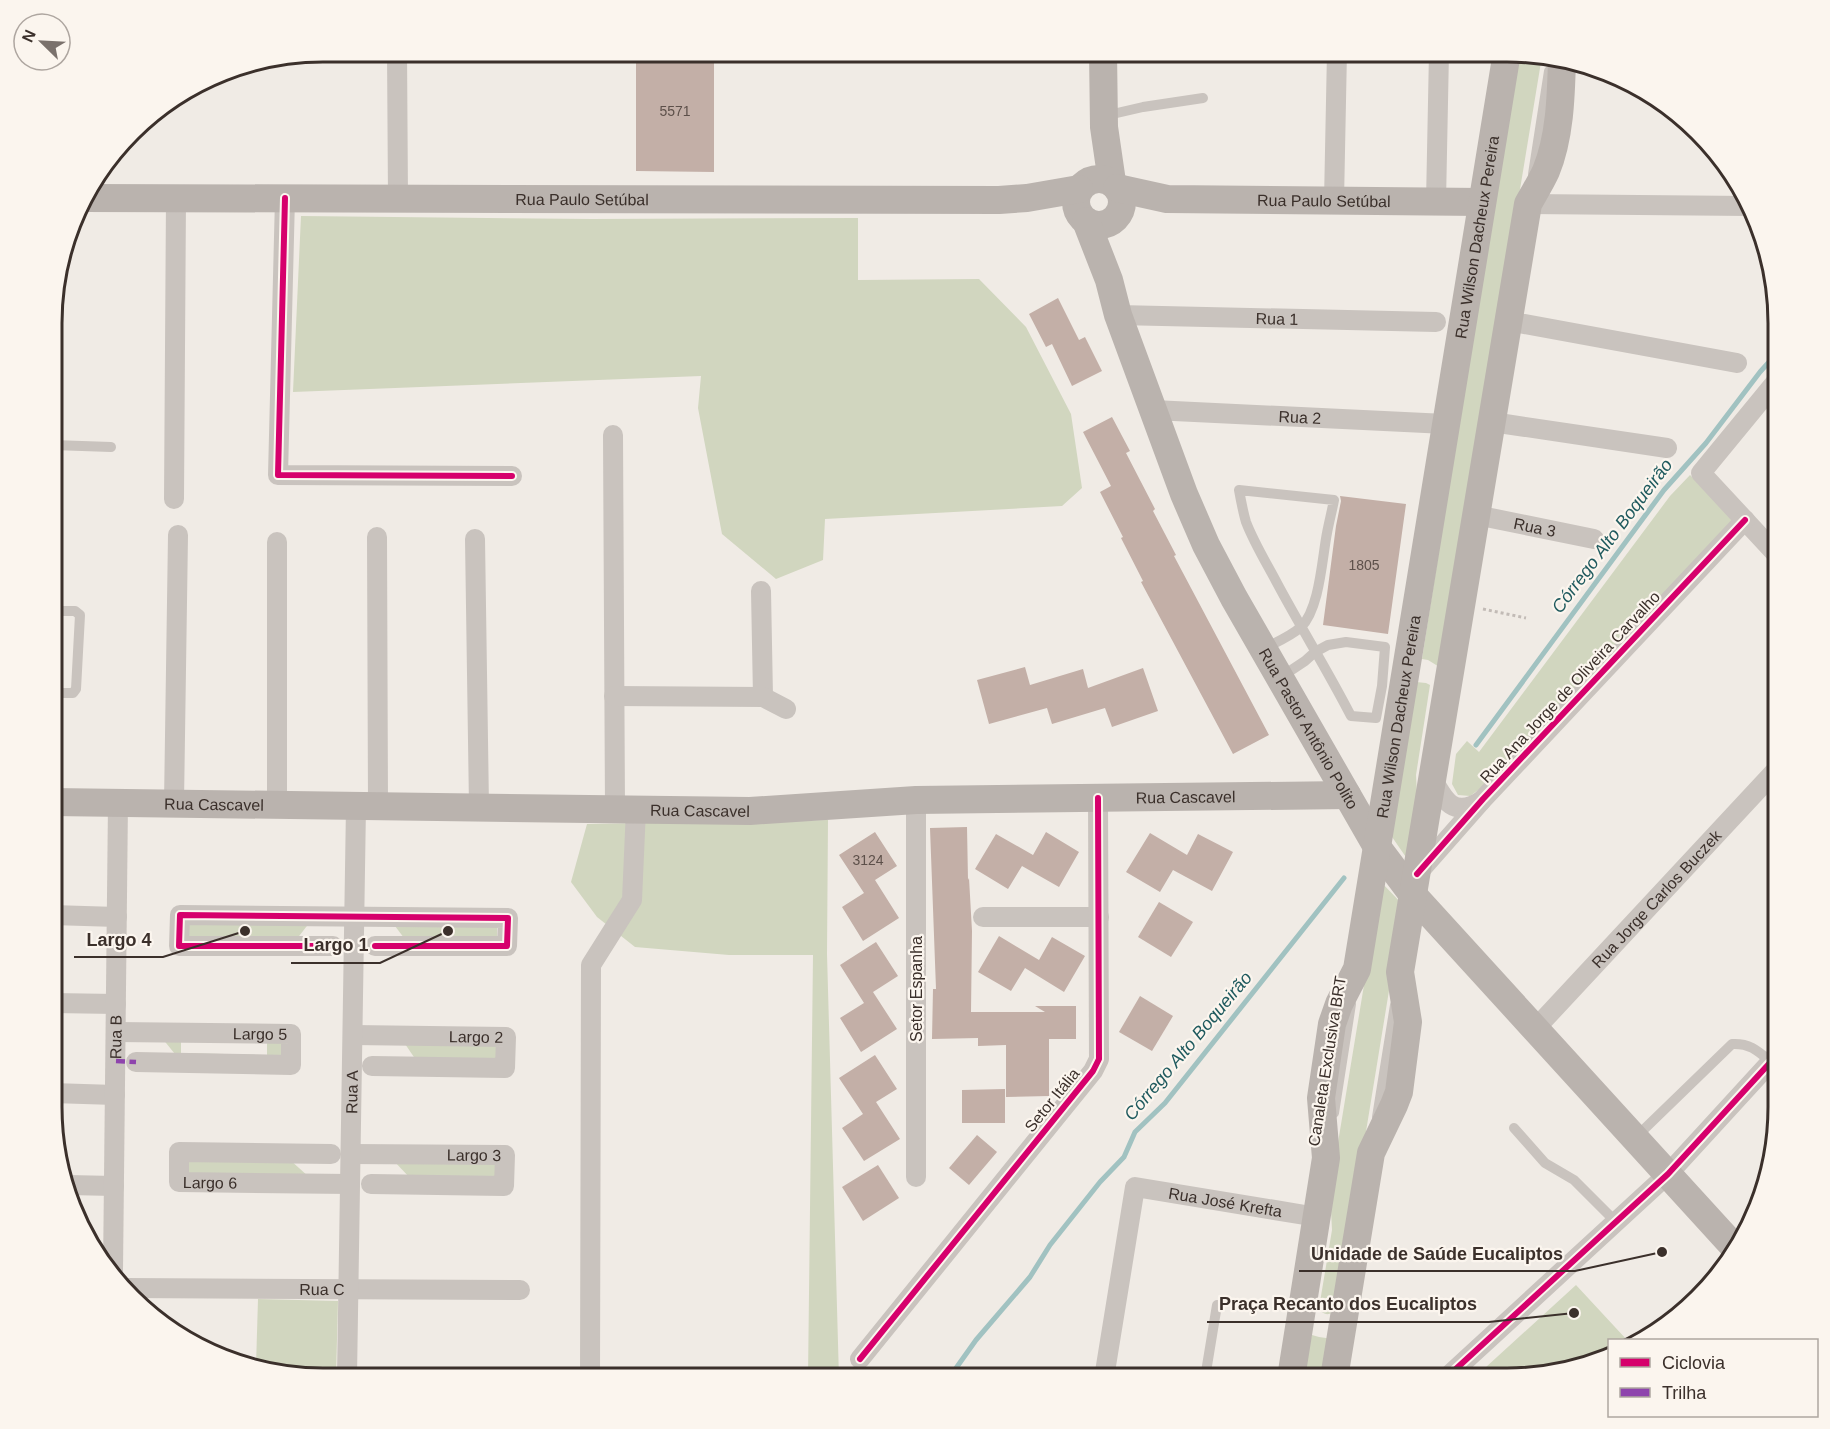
<svg xmlns="http://www.w3.org/2000/svg" width="1830" height="1429" font-family="Arial,sans-serif">
	<style>
		.green { fill: #d1d6bf }
		.lines { fill: none; stroke-linecap: round; stroke-linejoin: round }
		.stream { stroke: #a1c2c1; stroke-width: 5 }
		.building { fill: #c3afa7 }
		.path { stroke: #c2bbb6; stroke-width: 3; stroke-dasharray: 3 3; stroke-linecap: butt }
		.service { stroke: #c9c3be; stroke-width: 10 }
		.minor { stroke: #c9c3be; stroke-width: 20 }
		.secondary { stroke: #bab3ae; stroke-width: 28 }
		.quiet { stroke: #8e44ad; stroke-width: 4.5; stroke-dasharray: 9 4.5; stroke-linecap: butt }
		.cycleway-casing { stroke: #fbf5ee; stroke-width: 10 }
		.cycleway { stroke: #d6006c; stroke-width: 6 }
		.labels { text-anchor: middle; dominant-baseline: central; stroke-width: 4.5; stroke-linejoin: round; paint-order: stroke }
		.number-label { font-size: 14px; fill: #5d504a }
		.street-label { font-size: 16px; fill: #3b302b; stroke: #fbf5ee }
		.water-label { font-size: 18px; font-style: italic; fill: #1f5a5e; stroke: #fbf5ee }
		.rim { fill: none; stroke: #3b302b; stroke-width: 3 }
		.leader { fill: none; stroke: #3b302b; stroke-width: 2 }
		.callout-dot { fill: #3b302b; stroke: #fbf5ee; stroke-width: 2 }
		.callout-label { font-size: 18px; text-anchor: middle; font-weight: bold; fill: #3b302b; stroke: #fbf5ee; stroke-width: 4.5; stroke-linejoin: round; paint-order: stroke }
	</style>
	<rect width="100%" height="100%" fill="#f0ebe5"/>
	<!-- green -->
	<g class="green">
		<polygon points="1517,52 1542,56 1441,668 1428,660 1422,659"/>
		<polygon points="301,216 592,219 858,218 858,280 979,279 1026,327 1071,414 1082,488 1062,506 825,519 823,560 776,579 722,534 698,408 701,376 293,392"/>
		<polygon points="1690,475 1733,520 1481,788 1470,796 1458,795 1452,784 1456,754 1467,741 1479,752 1670,496"/>
		<polygon points="1416,682 1426,683 1430,685 1416,775 1418,816 1410,863 1390,834"/>
		<polygon points="828,820 827,954 839,1378 808,1378 813,955 729,955 635,947 597,917 571,882 587,824"/>
		<path d="M1381 882 1403 905 1337 1309C1331 1315 1324 1317 1319 1308L1332 1230 1330 1191Z"/>
		<polygon points="186,921 310,922 296,940 186,939"/>
		<polygon points="497,925 497,937 404,938 395,926"/>
		<polygon points="162,1038 181,1038 181,1053 267,1055 267,1040 286,1040 285,1060 179,1059"/>
		<polygon points="403,1041 499,1042 499,1061 416,1060"/>
		<polygon points="184,1158 289,1159 309,1177 184,1176"/>
		<polygon points="393,1160 500,1161 499,1180 411,1179"/>
		<polygon points="1576,1285 1627,1340 1610,1340 1609,1358 1507,1378 1474,1378"/>
		<polygon points="258,1299 338,1301 336,1377 305,1377 256,1366"/>
		<polygon points="1312,1335 1319,1337 1333,1339 1327,1378 1299,1378"/>
	</g>
	<g class="lines">
		<!-- stream -->
		<g class="stream">
			<polyline points="1476,745 1664,490 1706,443 1760,372 1779,351"/>
			<polyline points="949,1378 976,1340 1030,1277 1050,1245 1100,1182 1124,1157 1135,1132 1165,1103 1344,878"/>
		</g>
	</g>
	<!-- building -->
	<g class="building">
		<polygon points="636,51 714,51 714,172 636,171"/>
		<polygon points="1058,298 1079,340 1085,337 1102,371 1072,386 1052,344 1046,347 1029,314"/>
		<polygon points="1112,417 1130,451 1126,453 1155,509 1153,511 1176,555 1174,556 1269,735 1233,754 1141,582 1143,581 1121,538 1123,537 1100,492 1111,486 1083,432"/>
		<polygon points="1340,496 1406,504 1388,634 1323,625 1336,526 1341,501"/>
		<polygon points="1025,667 1030,685 1083,669 1088,688 1143,668 1158,711 1112,727 1105,708 1052,724 1047,708 989,724 977,680"/>
		<polygon points="967,827 968,880 969,878 972,931 971,1012 1045,1012 1035,1006 1076,1006 1076,1039 1049,1039 1049,1096 1006,1097 1006,1045 978,1046 978,1038 932,1039 933,989 936,989 930,828"/>
		<polygon points="875,832 897,866 875,880 899,918 863,941 842,907 864,893 839,855"/>
		<polygon points="1046,832 1079,852 1059,887 1022,866 1008,889 975,869 996,834 1033,855"/>
		<polygon points="1150,833 1187,855 1198,834 1233,852 1212,891 1173,870 1160,892 1126,872"/>
		<polygon points="1159,902 1193,922 1171,957 1138,937"/>
		<polygon points="999,936 1039,960 1052,937 1085,956 1064,992 1025,968 1011,991 978,972"/>
		<polygon points="876,942 898,976 873,992 897,1029 861,1052 840,1018 864,1003 840,965"/>
		<polygon points="1140,996 1173,1016 1152,1051 1119,1032"/>
		<polygon points="875,1055 897,1089 876,1102 900,1139 864,1161 842,1128 863,1114 839,1078"/>
		<polygon points="1005,1089 1005,1123 962,1123 962,1090"/>
		<polygon points="977,1135 997,1152 969,1185 949,1168"/>
		<polygon points="878,1165 899,1198 863,1221 842,1187"/>
	</g>
	<g class="lines">
		<!-- path -->
		<polyline class="path" points="1483,609 1526,618"/>
		<!-- service -->
		<g class="service">
			<polyline points="1104,116 1143,107 1203,98"/>
			<polyline points="1533,174 1549,71"/>
			<polyline points="53,445 111,447"/>
			<path d="M1265 648C1277 642 1291 636 1301 627 1320 608 1322 558 1327 533 1329 522 1332 511 1334 500L1239 490C1241 501 1243 512 1246 522 1254 543 1267 564 1277 583 1301 628 1328 671 1351 716L1376 718 1382 686 1385 647 1346 642 1328 645 1315 652 1305 661 1281 677"/>
			<polyline points="53,693 73,693 76,689 80,615 75,611 53,611"/>
			<polyline points="1334,1113 1351,1004"/>
			<polyline points="1377,1117 1395,1005"/>
			<polyline points="1514,1128 1545,1163 1574,1180 1616,1222"/>
			<path d="M1635 1138 1732 1044C1750 1043 1758 1051 1771 1062"/>
			<polyline points="1205,1378 1217,1305"/>
		</g>
		<!-- minor -->
		<g class="minor">
			<polyline points="397,51 398,199"/>
			<polyline points="285,198 278,475 512,476"/>
			<polyline points="1334,201 1337,51"/>
			<polyline points="1436,202 1439,52"/>
			<polyline points="1528,204 1749,206"/>
			<path id="s1" d="M1118 315 1436 322"/>
			<polyline points="1508,321 1737,363"/>
			<path id="s2" d="M1153 410 1446 424"/>
			<polyline points="1492,422 1667,448"/>
			<polyline points="613,435 615,809"/>
			<polyline points="174,499 176,198"/>
			<path id="s3" d="M1476 515 1594 539"/>
			<polyline points="377,537 378,806"/>
			<polyline points="475,539 479,807"/>
			<polyline points="1779,557 1701,473 1779,378"/>
			<polyline points="761,591 763,697"/>
			<polyline points="614,696 763,697 786,709"/>
			<path d="M1432 778C1444 801 1454 818 1481 801"/>
			<polyline points="916,800 916,1177"/>
			<polyline points="174,803 178,535"/>
			<polyline points="277,804 277,542"/>
			<polyline points="1417,874 1483,799 1745,520"/>
			<polyline points="52,915 117,917"/>
			<polyline points="983,917 1099,917"/>
			<polyline points="333,946 179,946 180,915 508,918 507,946 375,946"/>
			<polyline points="52,1003 116,1004"/>
			<path id="s4" d="M1535 1029 1779 767"/>
			<path id="s5" d="M116 1032 291 1034V1065L136 1062"/>
			<path id="s6" d="M353 1035 506 1037 505 1068 372 1066"/>
			<polyline points="52,1093 115,1095"/>
			<path id="s7" d="M331 1154 179 1152V1182L350 1184"/>
			<path id="s8" d="M351 1154 505 1155 504 1186 371 1184"/>
			<polyline points="68,1185 114,1186"/>
			<path id="s9" d="M113 1271 118 802"/>
			<path id="s10" d="M126 1288 520 1290"/>
			<polyline points="860,1359 1093,1071 1099,1059 1098,798"/>
			<path id="s11" d="M347 1377 356 806"/>
			<polyline points="590,1378 591,965 632,900 636,809"/>
			<path id="s12" d="M1104 1378 1135 1187 1317 1217"/>
			<polyline points="1446,1378 1668,1174 1778,1054"/>
		</g>
		<!-- secondary -->
		<g class="secondary">
			<polyline points="1103,51 1104,127 1112,182"/>
			<circle cx="1099" cy="202" r="23"/>
			<path id="s13" d="M1117 188 1167 199 1482 202"/>
			<path id="s14" d="M84 198 999 200 1027 198 1079 189"/>
			<path id="s15" d="M1086 221 1109 280 1118 315 1184 494 1206 545 1234 598 1377 847 1413 895 1735 1248"/>
			<path id="s16" d="M52 802 750 811 916 800 1347 795"/>
			<path id="s17" d="M1291 1378 1326 1158 1321 1098 1332 1024 1339 1004 1357 969 1507 52"/>
			<path d="M1334 1378 1371 1153 1394 1105 1399 1092 1408 1022 1400 972 1528 204C1534 193 1541 182 1546 171 1560 137 1561 96 1562 60"/>
		</g>
		<!-- quiet -->
		<polyline class="quiet" points="116,1061 136,1062"/>
		<defs>
			<g id="cycleway">
				<polyline points="285,198 278,475 512,476"/>
				<polyline points="1417,874 1483,799 1745,520"/>
				<polyline points="333,946 179,946 180,915 508,918 507,946 375,946"/>
				<polyline points="860,1359 1093,1071 1099,1059 1098,798"/>
				<polyline points="1446,1378 1668,1174 1778,1054"/>
			</g>
		</defs>
		<!-- cycleway casing -->
		<use href="#cycleway" class="cycleway-casing"/>
		<!-- cycleway -->
		<use href="#cycleway" class="cycleway"/>
	</g>
	<g class="labels">
		<!-- number labels -->
		<g class="number-label">
			<text x="675" y="111">5571</text>
			<text x="1364" y="565">1805</text>
			<text x="868" y="860">3124</text>
		</g>
		<!-- street labels -->
		<g class="street-label">
			<text stroke="none"><textPath href="#s14" startOffset="498">Rua Paulo Setúbal</textPath></text>
			<text stroke="none"><textPath href="#s13" startOffset="208">Rua Paulo Setúbal</textPath></text>
			<text stroke="none"><textPath href="#s17" startOffset="1160">Rua Wilson Dacheux Pereira</textPath></text>
			<text stroke="none"><textPath href="#s1" startOffset="159">Rua 1</textPath></text>
			<text stroke="none"><textPath href="#s2" startOffset="147">Rua 2</textPath></text>
			<text stroke="none"><textPath href="#s3" startOffset="60">Rua 3</textPath></text>
			<text transform="translate(1570 687) rotate(-47)">Rua Ana Jorge de Oliveira Carvalho</text>
			<text stroke="none"><textPath href="#s17" startOffset="674">Rua Wilson Dacheux Pereira</textPath></text>
			<text stroke="none"><textPath href="#s15" startOffset="556">Rua Pastor Antônio Polito</textPath></text>
			<text stroke="none"><textPath href="#s16" startOffset="1134">Rua Cascavel</textPath></text>
			<text stroke="none"><textPath href="#s16" startOffset="162">Rua Cascavel</textPath></text>
			<text stroke="none"><textPath href="#s16" startOffset="648">Rua Cascavel</textPath></text>
			<text stroke="none"><textPath href="#s4" startOffset="178">Rua Jorge Carlos Buczek</textPath></text>
			<text transform="translate(916 989) rotate(-90)">Setor Espanha</text>
			<text stroke="none"><textPath href="#s5" startOffset="144">Largo 5</textPath></text>
			<text stroke="none"><textPath href="#s9" startOffset="234">Rua B</textPath></text>
			<text stroke="none"><textPath href="#s6" startOffset="123">Largo 2</textPath></text>
			<text transform="translate(1327 1061) rotate(-81)">Canaleta Exclusiva BRT</text>
			<text stroke="none"><textPath href="#s11" startOffset="285">Rua A</textPath></text>
			<text transform="translate(1052 1100) rotate(-51)">Setor Itália</text>
			<text stroke="none"><textPath href="#s8" startOffset="123">Largo 3</textPath></text>
			<text stroke="none"><textPath href="#s7" startOffset="213">Largo 6</textPath></text>
			<text stroke="none"><textPath href="#s12" startOffset="285">Rua José Krefta</textPath></text>
			<text stroke="none"><textPath href="#s10" startOffset="196">Rua C</textPath></text>
		</g>
		<!-- water labels -->
		<g class="water-label">
			<text transform="translate(1612 536) rotate(-53)">Córrego Alto Boqueirão</text>
			<text transform="translate(1188 1046) rotate(-50)">Córrego Alto Boqueirão</text>
		</g>
	</g>
	<!-- crop -->
	<path d="M0 0H1830V1429H0ZM323 62H1507A261 261 0 0 1 1768 323V1107A261 261 0 0 1 1507 1368H323A261 261 0 0 1 62 1107V323A261 261 0 0 1 323 62Z" fill="#fbf5ee" fill-rule="evenodd"/>
	<path class="rim" d="M323 62H1507A261 261 0 0 1 1768 323V1107A261 261 0 0 1 1507 1368H323A261 261 0 0 1 62 1107V323A261 261 0 0 1 323 62Z"/>
	<!-- callouts -->
	<path class="leader" d="M245 931L163 957H74M448 931L380 963H291M1662 1252L1575 1271H1299M1574 1313L1489 1322H1207"/>
	<g class="callout-dot">
		<circle cx="245" cy="931" r="6"/>
		<circle cx="448" cy="931" r="6"/>
		<circle cx="1662" cy="1252" r="6"/>
		<circle cx="1574" cy="1313" r="6"/>
	</g>
	<g class="callout-label">
		<text x="119" y="946">Largo 4</text>
		<text x="336" y="951">Largo 1</text>
		<text x="1437" y="1260">Unidade de Saúde Eucaliptos</text>
		<text x="1348" y="1310">Praça Recanto dos Eucaliptos</text>
	</g>
	<!-- legend -->
	<rect x="1608" y="1339" width="210" height="78" fill="#fbf5ee" stroke="#aea6a0" stroke-width="1.5"/>
	<rect x="1620" y="1358" width="30" height="9" fill="#d6006c" stroke="#aea6a0" stroke-width="1.5"/>
	<text x="1662" y="1369" font-size="18" fill="#3b302b">Ciclovia</text>
	<rect x="1620" y="1388" width="30" height="9" fill="#8e44ad" stroke="#aea6a0" stroke-width="1.5"/>
	<text x="1662" y="1399" font-size="18" fill="#3b302b">Trilha</text>
	<!-- north arrow -->
	<g transform="translate(42 42) rotate(294)"><circle r="28" fill="#fbf5ee" stroke="#aea6a0" stroke-width="1.5"/>
	<path d="M0-4.5L10 22L0 15L-10 22Z" fill="#7a716c"/>
	<text y="-9" font-size="16" font-weight="bold" text-anchor="middle" fill="#3b302b">N</text>
	</g>
</svg>
